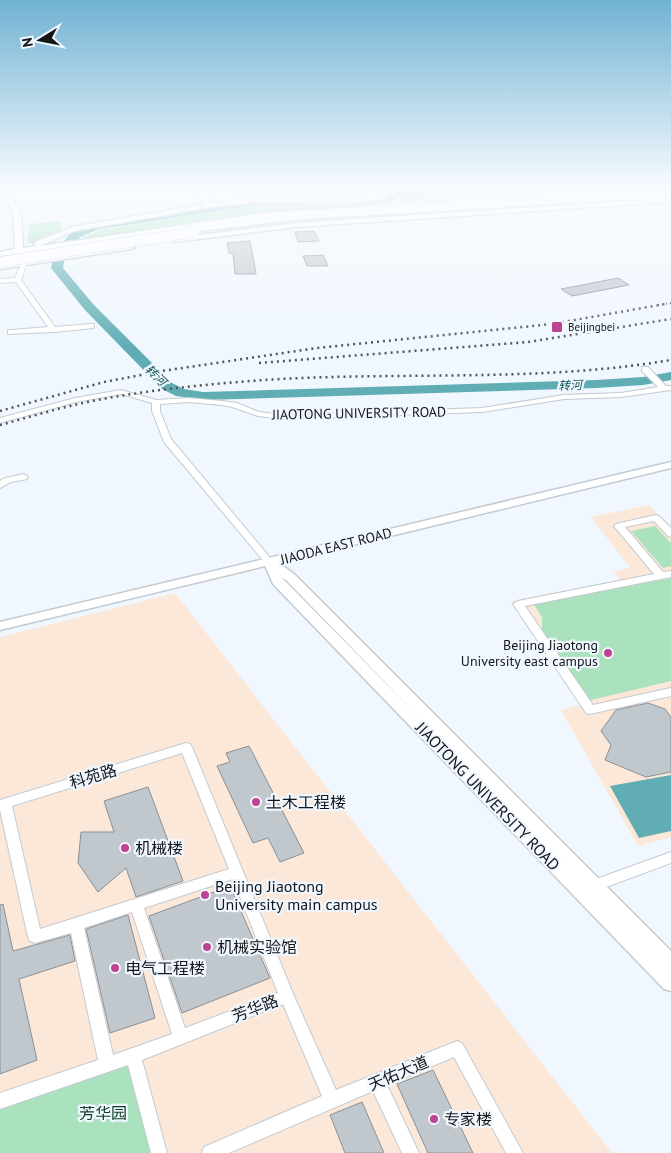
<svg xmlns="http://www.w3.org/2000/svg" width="671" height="1153" font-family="'PT Sans','Noto Sans SC',sans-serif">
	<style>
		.education { fill: #fce8d9 }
		.green { fill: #aae2bd }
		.water { fill: #60aeb4 }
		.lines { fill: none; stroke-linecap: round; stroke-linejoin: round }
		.river { fill: #60aeb4; fill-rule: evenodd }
		.building { fill: #c0c8ce; stroke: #899096 }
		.minor-casing { stroke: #c3cad0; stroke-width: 2 }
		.tertiary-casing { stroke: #c3cad0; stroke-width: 3 }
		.trunk-casing { stroke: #c3cad0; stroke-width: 3 }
		.minor { fill: #fff; fill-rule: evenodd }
		.tertiary { fill: #fff; fill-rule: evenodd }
		.trunk { fill: #fff; fill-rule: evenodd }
		.rail-far1 { stroke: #515559; stroke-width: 2; stroke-dasharray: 1 3; stroke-linecap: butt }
		.rail { stroke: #515559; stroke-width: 2.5; stroke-dasharray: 2 4; stroke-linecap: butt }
		.trunk-bridge-casing { stroke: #c3cad0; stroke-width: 11; stroke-linecap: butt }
		.trunk-bridge { stroke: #fff; stroke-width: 10 }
		.poi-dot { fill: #bd4395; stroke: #f0f7fe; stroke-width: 2 }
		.labels { text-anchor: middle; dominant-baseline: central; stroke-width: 4.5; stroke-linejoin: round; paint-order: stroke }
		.far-poi-label { font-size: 11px; fill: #131618; stroke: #f0f7fe; text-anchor: start }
		.far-water-label { font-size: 12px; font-style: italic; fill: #11565b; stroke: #f0f7fe }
		.street-label { font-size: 14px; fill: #131618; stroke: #f0f7fe }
		.poi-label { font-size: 14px; fill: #131618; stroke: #f0f7fe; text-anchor: end }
		.near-street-label { font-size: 16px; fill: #131618; stroke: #f0f7fe }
		.near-poi-label { font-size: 16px; fill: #131618; stroke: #f0f7fe; text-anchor: start }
		.near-park-label { font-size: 16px; fill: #0e3a22; stroke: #f0f7fe }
	</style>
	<rect width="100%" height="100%" fill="#f0f7fe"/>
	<!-- education -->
	<g class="education">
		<polygon points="649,505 671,529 671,837 638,846 561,710 580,705 511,601 620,580 614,571 630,568 591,517"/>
		<polygon points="175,593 612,1153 0,1153 0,637"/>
	</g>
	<!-- green -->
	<g class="green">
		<polygon points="386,187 423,187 426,193 532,187 637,187 401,201 398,197 389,193"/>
		<polygon points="379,203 380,205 230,216 88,239 82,237 105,229 255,205"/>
		<polygon points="61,221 62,230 35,243 27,243 30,224"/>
		<polygon points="655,526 671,543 671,566 663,568 631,531"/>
		<polygon points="671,578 671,681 587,701 542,636 542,617 533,603"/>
		<polygon points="134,1062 158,1153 0,1153 0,1102"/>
	</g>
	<!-- water -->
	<polygon class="water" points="671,775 671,831 639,838 610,786"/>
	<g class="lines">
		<!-- river -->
		<path class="river" d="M396 187H406C403 198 395 201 384 203L256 205 100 229C78 237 66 242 63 268L93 304 172 383 184 389 203 392 597 380 643 377 671 372V380L643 385 597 388 203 400 176 396 162 389 85 310 51 268 54 252 71 233 98 223 256 199 384 197 392 195Z"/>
	</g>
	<!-- building -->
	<g class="building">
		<polygon points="314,231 319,241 298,242 295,232"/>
		<polygon points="250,241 256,274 235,274 233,253 229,253 227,243"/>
		<polygon points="323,255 328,266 307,266 303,256"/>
		<polygon points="618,278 629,285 572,296 561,289"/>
		<polygon points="648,703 665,709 671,717 671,772 646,777 605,760 611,745 601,731 616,710"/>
		<polygon points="249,746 304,853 280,862 268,838 253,843 217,766 230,762 226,753"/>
		<polygon points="148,787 183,881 136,897 126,868 98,892 78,863 81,832 114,832 104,801"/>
		<polygon points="230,886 270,978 182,1013 149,916"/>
		<polygon points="3,904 13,951 70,935 75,961 19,979 37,1060 0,1074 0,905"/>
		<polygon points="128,915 155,1018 110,1033 86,929"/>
		<polygon points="433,1070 473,1153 428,1153 397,1084"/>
		<polygon points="362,1102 384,1153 345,1153 330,1115"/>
	</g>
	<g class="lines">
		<defs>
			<g id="minor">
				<polygon points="427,187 433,187 437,189 508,187 505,189 437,193 430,191"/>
				<polygon points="551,187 557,187 567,196 562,197"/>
				<polygon points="22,262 27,263 21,280 55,327 91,324 94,324 94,328 54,332 8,334 8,330 11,330 48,327 16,282 0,283 0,279 15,278"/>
				<polygon points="642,367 648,367 666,386 671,386 671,390 621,397 564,399 482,412 285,419 258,416 232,407 222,405 188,402 160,404 160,411 171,439 272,560 274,562 269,565 266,564 164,442 152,411 152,403 121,394 76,402 0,423 0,418 75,398 121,390 156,400 188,398 222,401 237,403 259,412 285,415 482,408 564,395 621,393 658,387 642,371"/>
				<polygon points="24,474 28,477 27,479 11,482 0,488 0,481 5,478"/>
				<polygon points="656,515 659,516 671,528 671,537 668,536 654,521 625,527 663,572 671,571 671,577 525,606 593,705 671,688 671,696 590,714 586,713 513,604 518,601 654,574 614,526 616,524"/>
				<path d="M186 743 190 744 192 747 294 996 336 1090 457 1041 462 1043 523 1153H506L454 1057 387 1085 419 1153H402L373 1091 229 1153H202L204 1147 322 1096 283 1004 142 1060 167 1153H151L128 1065 0 1109V1093L98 1060 71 933 35 943 30 941 28 937 0 810V800ZM182 753 229 869 40 929 12 806ZM233 879 278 993 185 1028 144 908ZM132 912 172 1034 113 1055 84 928Z"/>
				<polygon points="671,852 671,863 590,893 585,891 583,887 585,883"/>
			</g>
			<g id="tertiary">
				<polygon points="1,187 7,187 21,213 23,248 37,246 34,244 35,242 72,227 205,204 190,187 197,187 212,203 255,198 347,199 384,195 387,197 384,199 347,203 255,202 210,207 74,231 40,246 265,213 630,190 671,189 671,193 265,217 23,253 27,259 26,261 131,245 135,247 131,249 0,269 0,265 22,261 16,254 0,256 0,252 15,249 13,213"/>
				<polygon points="671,198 671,202 295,227 175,242 171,240 175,238 295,223"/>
				<path d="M671 462V468L279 563 294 574 671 951V991L664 989 273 584 265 566 0 630V622ZM281 577 286 580 426 724 283 579Z"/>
			</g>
			<polygon id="trunk" points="671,191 671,197 303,219 192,232 187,229 192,226 303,213"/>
		</defs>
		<!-- minor casing -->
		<use href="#minor" class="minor-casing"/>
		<!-- tertiary casing -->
		<use href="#tertiary" class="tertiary-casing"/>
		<!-- trunk casing -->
		<use href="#trunk" class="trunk-casing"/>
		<!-- minor -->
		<use href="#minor" class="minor"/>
		<!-- tertiary -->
		<use href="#tertiary" class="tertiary"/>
		<!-- trunk -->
		<use href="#trunk" class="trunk"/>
		<!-- rail-far1 -->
		<polyline class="rail-far1" points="658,305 671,303"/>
		<!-- rail -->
		<g class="rail">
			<polyline points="259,363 528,342 671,319"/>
			<polyline points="0,411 104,382 162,371 317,348 552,324 665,304"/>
			<path d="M0 425C34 416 68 405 103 399 156 389 210 384 264 380 400 371 536 383 671 360"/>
		</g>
		<defs>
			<polyline id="trunk-bridge" points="0,262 194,232"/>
		</defs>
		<!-- trunk-bridge casing -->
		<use href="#trunk-bridge" class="trunk-bridge-casing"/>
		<!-- trunk-bridge -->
		<use href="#trunk-bridge" class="trunk-bridge"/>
	</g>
	<!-- sky -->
	<linearGradient id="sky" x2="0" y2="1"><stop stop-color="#71b2d3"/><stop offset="0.54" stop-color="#f8fbff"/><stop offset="1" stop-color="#f8fbff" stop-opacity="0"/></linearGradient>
	<rect width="671" height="348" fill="url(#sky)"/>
	<!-- markers -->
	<g class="poi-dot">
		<rect x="551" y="321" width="12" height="12" rx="2.5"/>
		<circle cx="608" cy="653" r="5"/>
		<circle cx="256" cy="802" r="5"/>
		<circle cx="125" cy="848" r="5"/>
		<circle cx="205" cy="895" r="5"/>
		<circle cx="207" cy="947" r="5"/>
		<circle cx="115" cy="968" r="5"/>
		<circle cx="434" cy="1119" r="5"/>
	</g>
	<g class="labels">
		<!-- far-poi labels -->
		<g class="far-poi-label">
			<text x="568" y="327">Beijingbei</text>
		</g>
		<!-- far-water labels -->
		<g class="far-water-label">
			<text transform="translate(156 375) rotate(44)">转河</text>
			<text transform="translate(570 385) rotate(-2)">转河</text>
		</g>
		<!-- street labels -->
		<g class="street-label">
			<text transform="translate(359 413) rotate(-1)">JIAOTONG UNIVERSITY ROAD</text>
			<text transform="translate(336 546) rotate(-14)">JIAODA EAST ROAD</text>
		</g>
		<!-- poi labels -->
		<g class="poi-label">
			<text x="598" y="645">Beijing Jiaotong<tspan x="598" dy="16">University east campus</tspan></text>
		</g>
		<!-- near-street labels -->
		<g class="near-street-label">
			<text transform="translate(93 776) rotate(-17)">科苑路</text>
			<text transform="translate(488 796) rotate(46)">JIAOTONG UNIVERSITY ROAD</text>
			<text transform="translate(255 1008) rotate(-21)">芳华路</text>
			<text transform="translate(398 1073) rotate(-23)">天佑大道</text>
		</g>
		<!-- near-poi labels -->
		<g class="near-poi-label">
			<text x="266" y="802">土木工程楼</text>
			<text x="135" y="848">机械楼</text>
			<text x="215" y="886">Beijing Jiaotong<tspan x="215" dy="18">University main campus</tspan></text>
			<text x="217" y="947">机械实验馆</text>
			<text x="125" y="968">电气工程楼</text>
			<text x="444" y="1119">专家楼</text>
		</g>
		<!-- near-park labels -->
		<g class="near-park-label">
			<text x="103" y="1113">芳华园</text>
		</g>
	</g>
	<!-- north arrow -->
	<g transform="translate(40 40) rotate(260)" stroke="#f0f7fe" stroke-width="4" paint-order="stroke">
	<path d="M0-4L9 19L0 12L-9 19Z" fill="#131618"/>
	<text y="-8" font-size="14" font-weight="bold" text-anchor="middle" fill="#131618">N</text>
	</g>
</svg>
